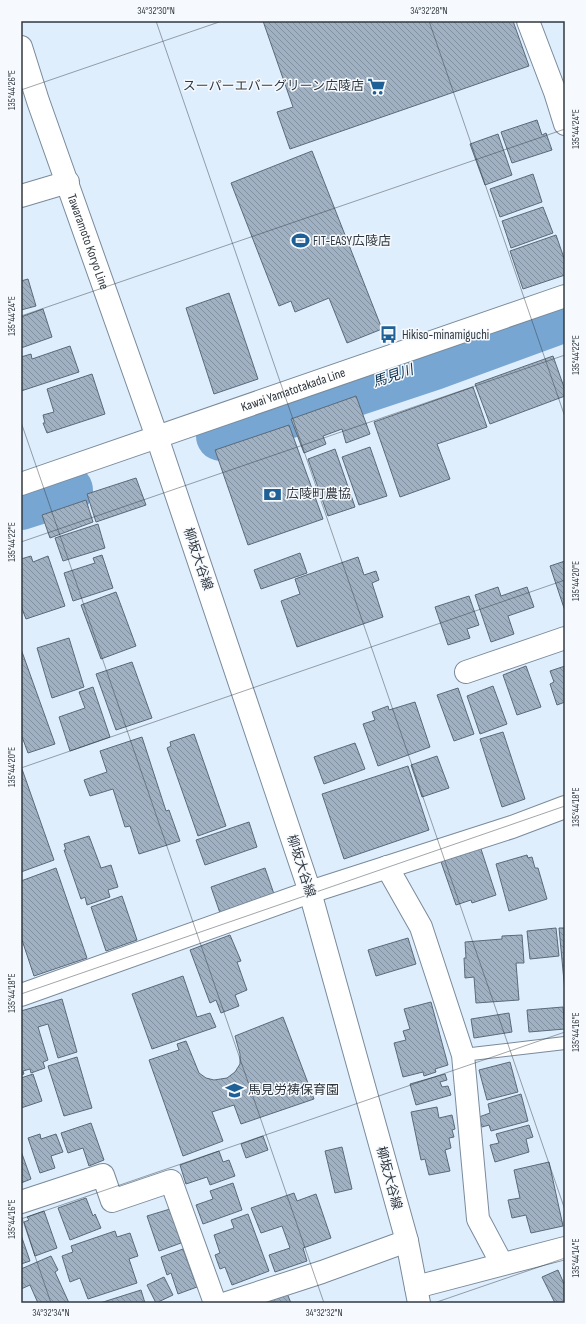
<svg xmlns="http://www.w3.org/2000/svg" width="586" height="1324" font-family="'Sofia Sans Condensed','Noto Sans JP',sans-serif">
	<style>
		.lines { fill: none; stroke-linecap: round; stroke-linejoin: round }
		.river { stroke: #77a6d2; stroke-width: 50 }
		.building { fill: url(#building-back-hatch); stroke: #5a6a7a }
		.service-casing { stroke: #798a9b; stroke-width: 14 }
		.minor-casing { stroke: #798a9b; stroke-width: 24 }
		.tertiary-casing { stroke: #798a9b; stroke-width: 24 }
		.secondary-casing { stroke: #798a9b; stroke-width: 24 }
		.service { stroke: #fff; stroke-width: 12 }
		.minor { stroke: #fff; stroke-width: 22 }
		.tertiary { stroke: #fff; stroke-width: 22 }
		.secondary { stroke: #fff; stroke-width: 22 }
		.ticks { fill: none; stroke: #313940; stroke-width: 1; stroke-opacity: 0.45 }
		.labels { text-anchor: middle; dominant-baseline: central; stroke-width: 3; stroke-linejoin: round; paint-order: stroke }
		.poi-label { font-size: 13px; fill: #313940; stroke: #f6fafe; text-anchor: start }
		.street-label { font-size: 13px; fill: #313940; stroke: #f6fafe }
		.water-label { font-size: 14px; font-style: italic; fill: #092e4b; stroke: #f6fafe }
		.neatline { fill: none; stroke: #313940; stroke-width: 1.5 }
		.ticks-label { font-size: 10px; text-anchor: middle; fill: #313940 }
	</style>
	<defs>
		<pattern id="building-back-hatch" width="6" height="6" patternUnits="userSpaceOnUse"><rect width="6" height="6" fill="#9fb1c2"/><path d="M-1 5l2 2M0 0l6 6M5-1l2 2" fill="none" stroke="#82919f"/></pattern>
	</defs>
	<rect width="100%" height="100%" fill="#dfeefd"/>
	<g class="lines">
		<!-- river -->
		<g class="river">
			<polyline points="221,436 434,365 565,317"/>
			<polyline points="21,505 68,490"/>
		</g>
	</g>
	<!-- building -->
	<g class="building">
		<polygon points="263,21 513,21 529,66 290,149 277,112 293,107"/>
		<polygon points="537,120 542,135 546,133 552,150 512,163 501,132"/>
		<polygon points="498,134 512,175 485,185 470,144"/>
		<polygon points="312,151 382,329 347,343 329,298 295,312 291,301 279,306 231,183"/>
		<polygon points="533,174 542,202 500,217 490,189"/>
		<polygon points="543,207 553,233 511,248 502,221"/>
		<polygon points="556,235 565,261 565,275 523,289 510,251"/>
		<polygon points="28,279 36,306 21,310 21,281"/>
		<polygon points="229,293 258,379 214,394 186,308"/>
		<polygon points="43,309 52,337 21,348 21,317"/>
		<polygon points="70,346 79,372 21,391 21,357 31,354 32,359"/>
		<polygon points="553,356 565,390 565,396 490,424 475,384"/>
		<polygon points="92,374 105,414 47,433 43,423 45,423 43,415 54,412 47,389"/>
		<polygon points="473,387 487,427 437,444 450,479 400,497 374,422"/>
		<polygon points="356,396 370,434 346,443 342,429 323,436 326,444 304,453 291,419"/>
		<polygon points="289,425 323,519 248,545 215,450"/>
		<polygon points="370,447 387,496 359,505 342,457"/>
		<polygon points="335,449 355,507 328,516 308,459"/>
		<polygon points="136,478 146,505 96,522 87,494"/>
		<polygon points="86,500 93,522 50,538 42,515"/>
		<polygon points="98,524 105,548 63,561 55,538"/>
		<polygon points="300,553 307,573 261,589 254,570"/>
		<polygon points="102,555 113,588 73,601 64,573 95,563 93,558"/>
		<polygon points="31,556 33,562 48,556 65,606 26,619 21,606 21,559"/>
		<polygon points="358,557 364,575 376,571 379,580 372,583 383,617 297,647 281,601 300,594 295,579"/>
		<polygon points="565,561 565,611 550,566"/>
		<polygon points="498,587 501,596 527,587 534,607 508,616 514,634 491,642 475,595"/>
		<polygon points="116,592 136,646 101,659 81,605"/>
		<polygon points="469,596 479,625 467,629 470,638 448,645 435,607"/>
		<polygon points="69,638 84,687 52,698 37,648"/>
		<polygon points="21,649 55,744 28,753 21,734"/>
		<polygon points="132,662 152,718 116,730 96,674"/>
		<polygon points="526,666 541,707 517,715 503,675"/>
		<polygon points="565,666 565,702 557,705 550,684 554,682 550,671"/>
		<polygon points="493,686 507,724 480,734 467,696"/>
		<polygon points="93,687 110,737 70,751 59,717 85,708 79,692"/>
		<polygon points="458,688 474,734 454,741 437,695"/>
		<polygon points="415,702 430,747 378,766 363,724 375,720 372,712 388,706 389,710"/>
		<polygon points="503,732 525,799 502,807 480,739"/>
		<polygon points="194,734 226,826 198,836 167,748 171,746 170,742"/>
		<polygon points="142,737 166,811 169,810 180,841 139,854 130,826 125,827 113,789 90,796 84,780 107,772 100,751"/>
		<polygon points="355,743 365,769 324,784 314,757"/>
		<polygon points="437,756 449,788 422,797 411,765"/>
		<polygon points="408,766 429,830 344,859 322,794"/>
		<polygon points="22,769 54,860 21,872 21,770"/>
		<polygon points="249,822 257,847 205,865 196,840"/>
		<polygon points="89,836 101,868 111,865 118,887 108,890 110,897 87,905 85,897 81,899 64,850 66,850 64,844"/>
		<polygon points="480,846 496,895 472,903 471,900 456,905 440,859"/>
		<polygon points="527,855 528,858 532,857 535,868 538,868 547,899 509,911 496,864"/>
		<polygon points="56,868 87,958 34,976 21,937 21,881"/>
		<polygon points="265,868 274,894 220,913 211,887"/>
		<polygon points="122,896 137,940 106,951 91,907"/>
		<polygon points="556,928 559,956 530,959 527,931"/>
		<polygon points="559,928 565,928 565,992"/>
		<polygon points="230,935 241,961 237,962 247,990 235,995 239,1006 221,1013 216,1000 210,1003 190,950"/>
		<polygon points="522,935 524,963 516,963 519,1000 476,1003 474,977 465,978 464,958 466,958 465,942 502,939 502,936"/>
		<polygon points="408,938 416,964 376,976 368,950"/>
		<polygon points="183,976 197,1017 210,1013 216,1027 152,1049 132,994"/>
		<polygon points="62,999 77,1052 58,1058 48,1024 38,1027 48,1060 43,1062 45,1068 31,1073 30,1069 23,1071 24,1074 21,1075 21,1011"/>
		<polygon points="431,1002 448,1065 435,1069 436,1072 424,1076 423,1072 403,1077 394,1043 406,1040 403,1031 410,1029 404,1009"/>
		<polygon points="563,1007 565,1029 529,1032 527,1010"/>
		<polygon points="509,1013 512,1032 474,1038 471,1019"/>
		<polygon points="283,1017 314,1099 241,1124 234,1105 212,1112 223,1141 183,1156 149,1060 179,1050 177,1044 186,1041 199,1073 206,1078 214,1080 227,1078 235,1072 240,1064 240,1054 235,1036"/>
		<polygon points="77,1057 92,1108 64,1116 48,1066"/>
		<polygon points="510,1062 518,1092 487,1100 479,1070"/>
		<polygon points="33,1074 42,1101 21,1108 21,1078"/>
		<polygon points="445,1074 447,1080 440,1082 442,1087 448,1086 451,1095 416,1105 410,1084"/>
		<polygon points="521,1094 528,1121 491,1131 489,1125 482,1127 479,1117 490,1113 488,1104"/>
		<polygon points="437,1107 439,1118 452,1115 455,1129 452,1130 454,1137 449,1138 451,1148 445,1150 450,1171 429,1175 425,1159 421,1160 411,1112"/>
		<polygon points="91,1123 104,1160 89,1166 83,1148 68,1153 61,1133"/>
		<polygon points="529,1125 533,1137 526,1139 529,1152 495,1162 490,1145 499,1143 496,1134"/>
		<polygon points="40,1134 41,1139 56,1134 63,1152 51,1156 55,1168 40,1173 28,1138"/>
		<polygon points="263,1136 268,1150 246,1158 241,1144"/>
		<polygon points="342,1147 352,1189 335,1193 325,1151"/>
		<polygon points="21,1151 31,1179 21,1183"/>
		<polygon points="219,1151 223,1162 229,1160 235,1176 210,1185 207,1177 186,1184 180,1165"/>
		<polygon points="549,1162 563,1226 531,1233 526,1215 512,1218 508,1200 520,1198 514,1170"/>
		<polygon points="233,1183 242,1210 203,1224 196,1205 213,1199 210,1191"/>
		<polygon points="294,1193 297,1201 316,1194 331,1238 303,1248 307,1261 275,1272 269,1255 290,1248 282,1226 261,1233 251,1208"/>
		<polygon points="86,1198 93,1216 95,1214 101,1228 70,1240 58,1208"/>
		<polygon points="170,1209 181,1243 159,1251 147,1216"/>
		<polygon points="44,1211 57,1248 35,1256 24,1222 29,1220 27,1217"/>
		<polygon points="248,1214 269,1271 232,1285 225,1267 220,1269 215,1255 220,1253 214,1235 234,1228 231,1220"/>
		<polygon points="115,1231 117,1237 130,1233 138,1256 129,1259 137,1283 88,1299 80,1278 70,1282 62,1256 73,1252 71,1246"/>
		<polygon points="21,1235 30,1261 21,1264"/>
		<polygon points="183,1249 197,1287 178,1294 171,1273 167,1275 161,1257"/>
		<polygon points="51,1256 58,1270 55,1272 69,1303 38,1303 30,1285 21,1289 21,1269"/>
		<polygon points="558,1270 565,1286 565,1303 555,1303 542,1277"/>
		<polygon points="164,1277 173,1295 156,1303 147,1285"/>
		<polygon points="141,1290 145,1303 100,1303"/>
		<polygon points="286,1291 291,1303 256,1303"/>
	</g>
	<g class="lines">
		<defs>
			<polyline id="service" points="463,1055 565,1043"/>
			<g id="minor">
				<polyline points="528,21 555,92 565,124"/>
				<polyline points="21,196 68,182"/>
				<polyline points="466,672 565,638"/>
				<polyline points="387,867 421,927 463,1055 478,1219 502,1264"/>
				<polyline points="21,995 310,892 512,827 565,807"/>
				<polyline points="21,1202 103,1175 112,1201 171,1181 215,1303"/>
				<polyline points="416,1287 565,1248"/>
				<polyline points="227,1303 322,1272 407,1241"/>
			</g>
			<polyline id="tertiary" points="157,437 310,892 407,1241 419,1303"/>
			<g id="secondary">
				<path id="s1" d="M21 47 38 101 157 437"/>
				<path id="s2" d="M21 484 565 296"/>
			</g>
		</defs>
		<!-- service casing -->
		<use href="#service" class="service-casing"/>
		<!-- minor casing -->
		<use href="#minor" class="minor-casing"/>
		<!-- tertiary casing -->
		<use href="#tertiary" class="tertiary-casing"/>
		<!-- secondary casing -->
		<use href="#secondary" class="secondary-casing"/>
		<!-- service -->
		<use href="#service" class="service"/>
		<!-- minor -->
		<use href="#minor" class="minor"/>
		<!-- tertiary -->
		<use href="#tertiary" class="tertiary"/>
		<!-- secondary -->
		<use href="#secondary" class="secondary"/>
	</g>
	<!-- ticks -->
	<path class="ticks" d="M156 21 565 1210M429 21 565 417M21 90 222 21M21 316 565 129M21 422 324 1303M21 542 565 355M21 768 565 580M21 994 565 806M21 1215 51 1303M21 1219 565 1032M434 1303 565 1258"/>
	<!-- icons -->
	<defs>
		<symbol id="supermarket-bare" viewBox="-9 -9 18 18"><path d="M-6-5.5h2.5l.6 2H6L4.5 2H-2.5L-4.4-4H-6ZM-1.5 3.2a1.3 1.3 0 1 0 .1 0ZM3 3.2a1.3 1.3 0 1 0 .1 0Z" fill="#1f6096" stroke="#f6fafe" stroke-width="2.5" paint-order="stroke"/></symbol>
		<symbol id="stadium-bare" viewBox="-9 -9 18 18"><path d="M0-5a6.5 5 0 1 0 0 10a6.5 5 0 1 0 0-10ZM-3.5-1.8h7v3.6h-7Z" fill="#1f6096" stroke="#f6fafe" stroke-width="2.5" paint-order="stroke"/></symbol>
		<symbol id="bus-bare" viewBox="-9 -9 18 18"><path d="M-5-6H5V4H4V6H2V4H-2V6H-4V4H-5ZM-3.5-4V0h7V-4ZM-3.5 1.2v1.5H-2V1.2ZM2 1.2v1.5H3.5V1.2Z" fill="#1f6096" stroke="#f6fafe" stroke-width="2.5" paint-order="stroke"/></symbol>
		<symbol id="bank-bare" viewBox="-9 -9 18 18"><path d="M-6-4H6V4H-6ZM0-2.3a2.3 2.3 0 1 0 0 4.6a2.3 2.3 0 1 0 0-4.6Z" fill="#1f6096" stroke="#f6fafe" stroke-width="2.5" paint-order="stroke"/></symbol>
		<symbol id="school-bare" viewBox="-9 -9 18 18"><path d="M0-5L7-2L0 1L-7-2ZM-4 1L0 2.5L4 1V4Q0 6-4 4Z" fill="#1f6096" stroke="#f6fafe" stroke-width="2.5" paint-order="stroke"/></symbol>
	</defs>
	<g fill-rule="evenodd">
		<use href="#supermarket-bare" x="364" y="74" width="25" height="25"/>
		<use href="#stadium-bare" x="288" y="228" width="25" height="25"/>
		<use href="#bus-bare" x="376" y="322" width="25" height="25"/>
		<use href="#bank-bare" x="260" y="482" width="25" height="25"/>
		<use href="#school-bare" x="222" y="1078" width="25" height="25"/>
	</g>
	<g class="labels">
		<!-- poi labels -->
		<g class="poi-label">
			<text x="364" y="86" text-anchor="end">スーパーエバーグリーン広陵店</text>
			<text x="313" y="241">FIT-EASY広陵店</text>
			<text x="402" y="335">Hikiso-minamiguchi</text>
			<text x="286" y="494">広陵町農協</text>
			<text x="248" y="1090">馬見労祷保育園</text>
		</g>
		<!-- street labels -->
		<g class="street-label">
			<text stroke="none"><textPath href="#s1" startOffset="206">Tawaramoto Koryo Line</textPath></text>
			<text stroke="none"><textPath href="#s2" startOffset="288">Kawai Yamatotakada Line</textPath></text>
			<text transform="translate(198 559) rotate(71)">柳坂大谷線</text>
			<text transform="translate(301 866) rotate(72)">柳坂大谷線</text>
			<text transform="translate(389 1178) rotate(75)">柳坂大谷線</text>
		</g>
		<!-- water labels -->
		<g class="water-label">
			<text transform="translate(393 376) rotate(-19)">馬見川</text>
		</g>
	</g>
	<!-- border -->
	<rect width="586" height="1324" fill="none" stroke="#f6fafe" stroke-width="44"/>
	<rect x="22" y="22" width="542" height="1280" class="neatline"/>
	<g class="ticks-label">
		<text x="156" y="14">34°32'30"N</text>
		<text x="429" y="14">34°32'28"N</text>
		<text transform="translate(11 90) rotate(-90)" y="4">135°44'26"E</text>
		<text transform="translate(575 129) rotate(-90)" y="4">135°44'24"E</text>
		<text transform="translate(11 316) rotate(-90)" y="4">135°44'24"E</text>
		<text transform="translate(575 355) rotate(-90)" y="4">135°44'22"E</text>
		<text transform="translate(11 542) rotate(-90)" y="4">135°44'22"E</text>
		<text transform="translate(575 581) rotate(-90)" y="4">135°44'20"E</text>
		<text transform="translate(11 767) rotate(-90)" y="4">135°44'20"E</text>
		<text transform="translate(575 807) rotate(-90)" y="4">135°44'18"E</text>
		<text transform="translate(11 993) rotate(-90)" y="4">135°44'18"E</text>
		<text transform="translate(575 1032) rotate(-90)" y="4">135°44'16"E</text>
		<text transform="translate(11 1219) rotate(-90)" y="4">135°44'16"E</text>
		<text transform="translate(575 1258) rotate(-90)" y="4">135°44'14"E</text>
		<text x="51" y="1316">34°32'34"N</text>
		<text x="324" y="1316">34°32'32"N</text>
	</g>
</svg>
